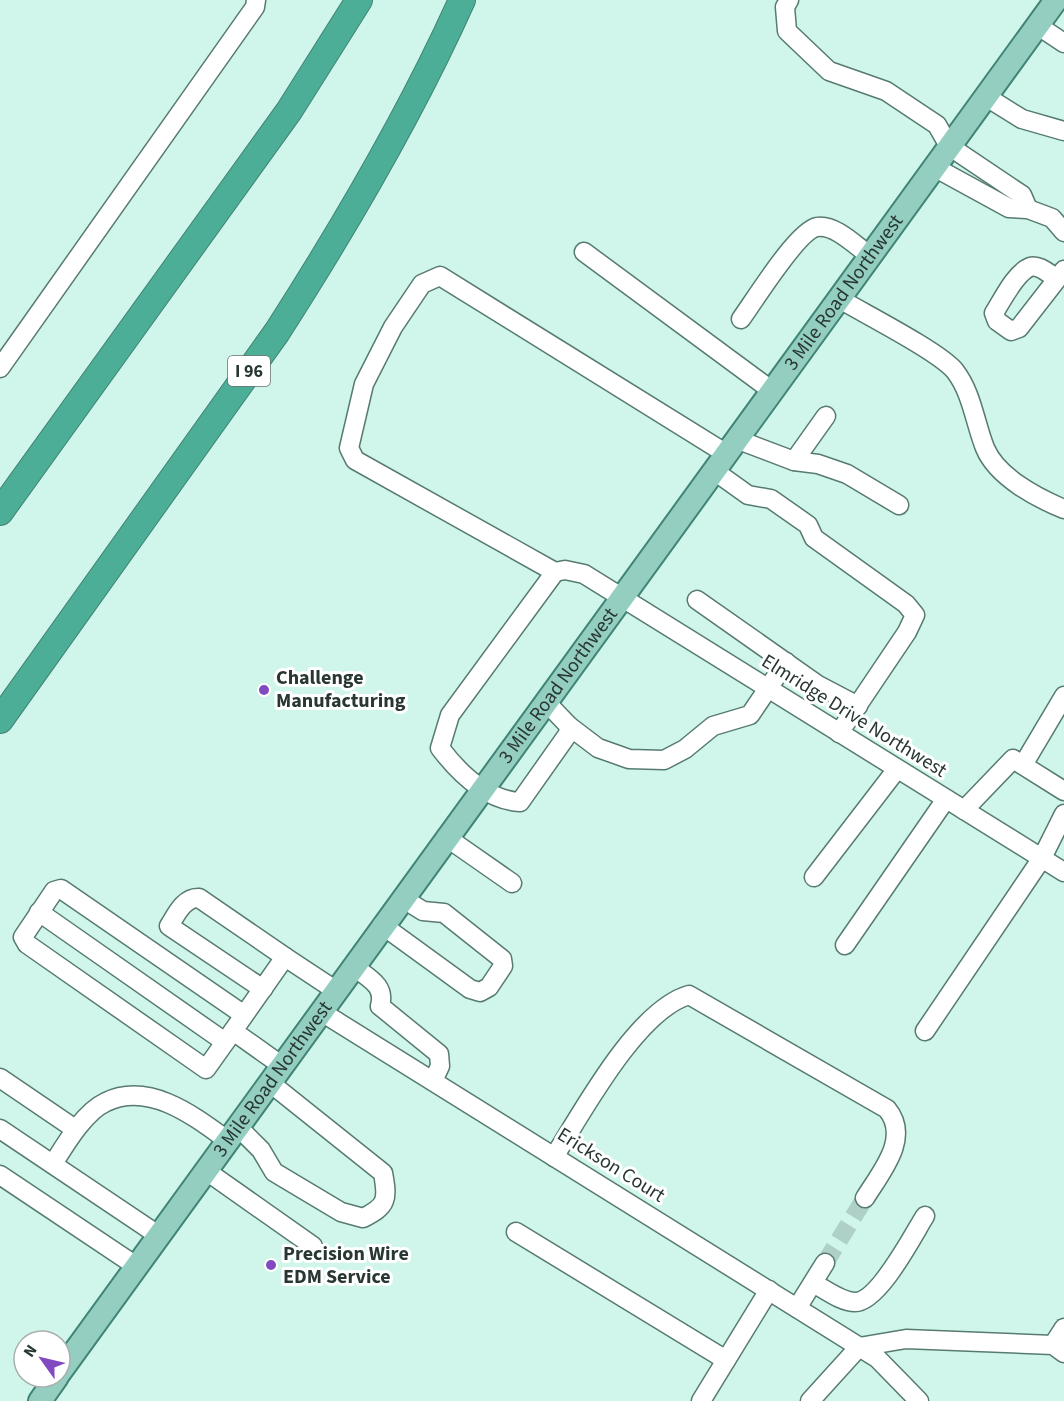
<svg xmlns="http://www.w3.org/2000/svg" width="1064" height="1401" font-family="'Source Sans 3',sans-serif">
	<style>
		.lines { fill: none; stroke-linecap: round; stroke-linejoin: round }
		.minor-tunnel { stroke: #aed0c6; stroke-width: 18; stroke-dasharray: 18 9; stroke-linecap: butt }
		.minor-casing { stroke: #577a71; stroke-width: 21 }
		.major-casing { stroke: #408475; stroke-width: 26 }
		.highway-casing { stroke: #408475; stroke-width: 28 }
		.minor { stroke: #fff; stroke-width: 18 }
		.major { stroke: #94cec1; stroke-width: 22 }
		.highway { stroke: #4dae98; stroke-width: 26 }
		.poi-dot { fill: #814ac1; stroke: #fff; stroke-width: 2 }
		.labels { text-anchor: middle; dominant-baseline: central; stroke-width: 6; stroke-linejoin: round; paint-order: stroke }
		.shield { fill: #fff; stroke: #687370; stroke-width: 1.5 }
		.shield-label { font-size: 18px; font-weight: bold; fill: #283733 }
		.street-label { font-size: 20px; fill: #283733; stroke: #fff }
		.poi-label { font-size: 20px; font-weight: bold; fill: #283733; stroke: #fff; text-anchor: start }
	</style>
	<rect width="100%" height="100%" fill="#d0f6eb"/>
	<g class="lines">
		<!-- minor-tunnel -->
		<polyline class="minor-tunnel" points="825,1263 865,1198"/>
		<defs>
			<g id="minor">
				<polyline points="789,0 785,7 787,31 829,71 886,91 937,125 949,146 1022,195 1028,209"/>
				<polyline points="1037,25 1064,43"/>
				<polyline points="985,96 1022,119 1064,131"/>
				<polyline points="934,167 1009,208 1028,209 1052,218 1064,232"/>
				<polyline points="584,252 771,390"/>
				<path d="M1056 278C1049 274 1039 264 1030 267 1015 273 1002 301 994 313L997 321 1011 331 1019 328 1064 270"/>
				<path d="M838 298C863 313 940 352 955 371 972 393 975 423 985 448 997 477 1037 498 1064 509"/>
				<path d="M741 319C755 300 797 231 817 227 835 224 856 246 869 255"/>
				<polyline points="0,368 255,7 256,0"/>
				<polyline points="736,439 794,461 818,464 847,474 899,505"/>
				<polyline points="794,461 826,416"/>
				<polyline points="713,470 748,495 771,499 808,525 814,538 906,604 915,615 907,632 839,733"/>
				<polyline points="555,572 355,460 349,448 364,384 393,327 422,284 440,276 725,453"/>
				<polyline points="697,600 818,685 858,706"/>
				<path d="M545 701 569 726 568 734 520 802C487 800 459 773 440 748L450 715 555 572 565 570 584 574 1064 872"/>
				<polyline points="569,726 598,748 629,759 664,760 685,749 713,726 750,715 786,662"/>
				<polyline points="1023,765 1064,696"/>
				<polyline points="964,810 1013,759 1064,791"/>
				<polyline points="446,837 512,883"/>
				<polyline points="814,877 897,769"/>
				<polyline points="39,912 225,1042"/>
				<polyline points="382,925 470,989 480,992 489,987 503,966 502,959 444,913 423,911 402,898"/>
				<polyline points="845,945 946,799"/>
				<path d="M353 966C368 978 386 985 380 1006L439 1054 440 1066 433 1081"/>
				<path d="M263 989 169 926C176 915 184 897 199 898L285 957"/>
				<polyline points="320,1011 877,1358 919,1401"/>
				<polyline points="233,1031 206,1069 27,944 23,937 54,891 61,889 244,1015"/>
				<polyline points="925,1031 1042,858 1064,814"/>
				<polyline points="281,1065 233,1031 285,957 335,990"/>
				<polyline points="0,1078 75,1129"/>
				<path d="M237 1126 261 1150 274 1172 341 1212 363 1218C387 1206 388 1200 383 1173L269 1082"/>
				<polyline points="0,1129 158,1235"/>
				<path d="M554 1157C583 1111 637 1010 689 995L887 1109C911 1138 881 1172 865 1198"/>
				<path d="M53 1164C65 1145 84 1112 106 1102 149 1081 194 1116 227 1140"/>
				<polyline points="205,1170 313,1246"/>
				<polyline points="0,1175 136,1266"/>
				<polyline points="516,1232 726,1360"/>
				<path d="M813 1283C825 1289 841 1302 855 1302 879 1302 913 1235 925 1216"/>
				<polyline points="797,1308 825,1263"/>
				<polyline points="1053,1345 1064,1328"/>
				<polyline points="701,1401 769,1290"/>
				<polyline points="810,1401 859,1347 906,1339 1053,1345 1064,1353"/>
			</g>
			<g id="major">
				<path id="s1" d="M60 1372 1056 0"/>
				<polyline points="40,1401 57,1377"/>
			</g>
			<g id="highway">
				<polyline points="0,512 289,111 359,0"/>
				<path d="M0 720 277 332C345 226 410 116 462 0"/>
			</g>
		</defs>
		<!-- minor casing -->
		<use href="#minor" class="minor-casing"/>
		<!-- major casing -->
		<use href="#major" class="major-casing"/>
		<!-- highway casing -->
		<use href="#highway" class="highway-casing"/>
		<!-- minor -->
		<use href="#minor" class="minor"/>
		<!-- major -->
		<use href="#major" class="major"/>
		<!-- highway -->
		<use href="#highway" class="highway"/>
	</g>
	<!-- markers -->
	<g class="poi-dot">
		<circle cx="264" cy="690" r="6"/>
		<circle cx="271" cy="1265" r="6"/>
	</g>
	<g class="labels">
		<!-- shield labels -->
		<rect class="shield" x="228" y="356" width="42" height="30" rx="4.5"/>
		<g class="shield-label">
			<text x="249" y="371">I 96</text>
		</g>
		<!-- street labels -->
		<g class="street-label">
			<text stroke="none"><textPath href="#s1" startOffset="1334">3 Mile Road Northwest</textPath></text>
			<text stroke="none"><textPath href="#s1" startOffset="848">3 Mile Road Northwest</textPath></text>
			<text transform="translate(854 716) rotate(32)">Elmridge Drive Northwest</text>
			<text stroke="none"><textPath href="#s1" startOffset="362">3 Mile Road Northwest</textPath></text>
			<text transform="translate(611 1165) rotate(32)">Erickson Court</text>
		</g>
		<!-- poi labels -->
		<g class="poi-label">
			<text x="276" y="678">Challenge<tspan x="276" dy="23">Manufacturing</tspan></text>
			<text x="283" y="1254">Precision Wire<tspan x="283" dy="23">EDM Service</tspan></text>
		</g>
	</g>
	<!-- north arrow -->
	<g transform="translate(42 1359) rotate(304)"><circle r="28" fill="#ffffff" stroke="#a9afad" stroke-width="1.5"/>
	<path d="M0-4.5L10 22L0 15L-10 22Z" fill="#814ac1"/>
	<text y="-9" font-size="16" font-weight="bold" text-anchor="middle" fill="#283733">N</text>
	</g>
</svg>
